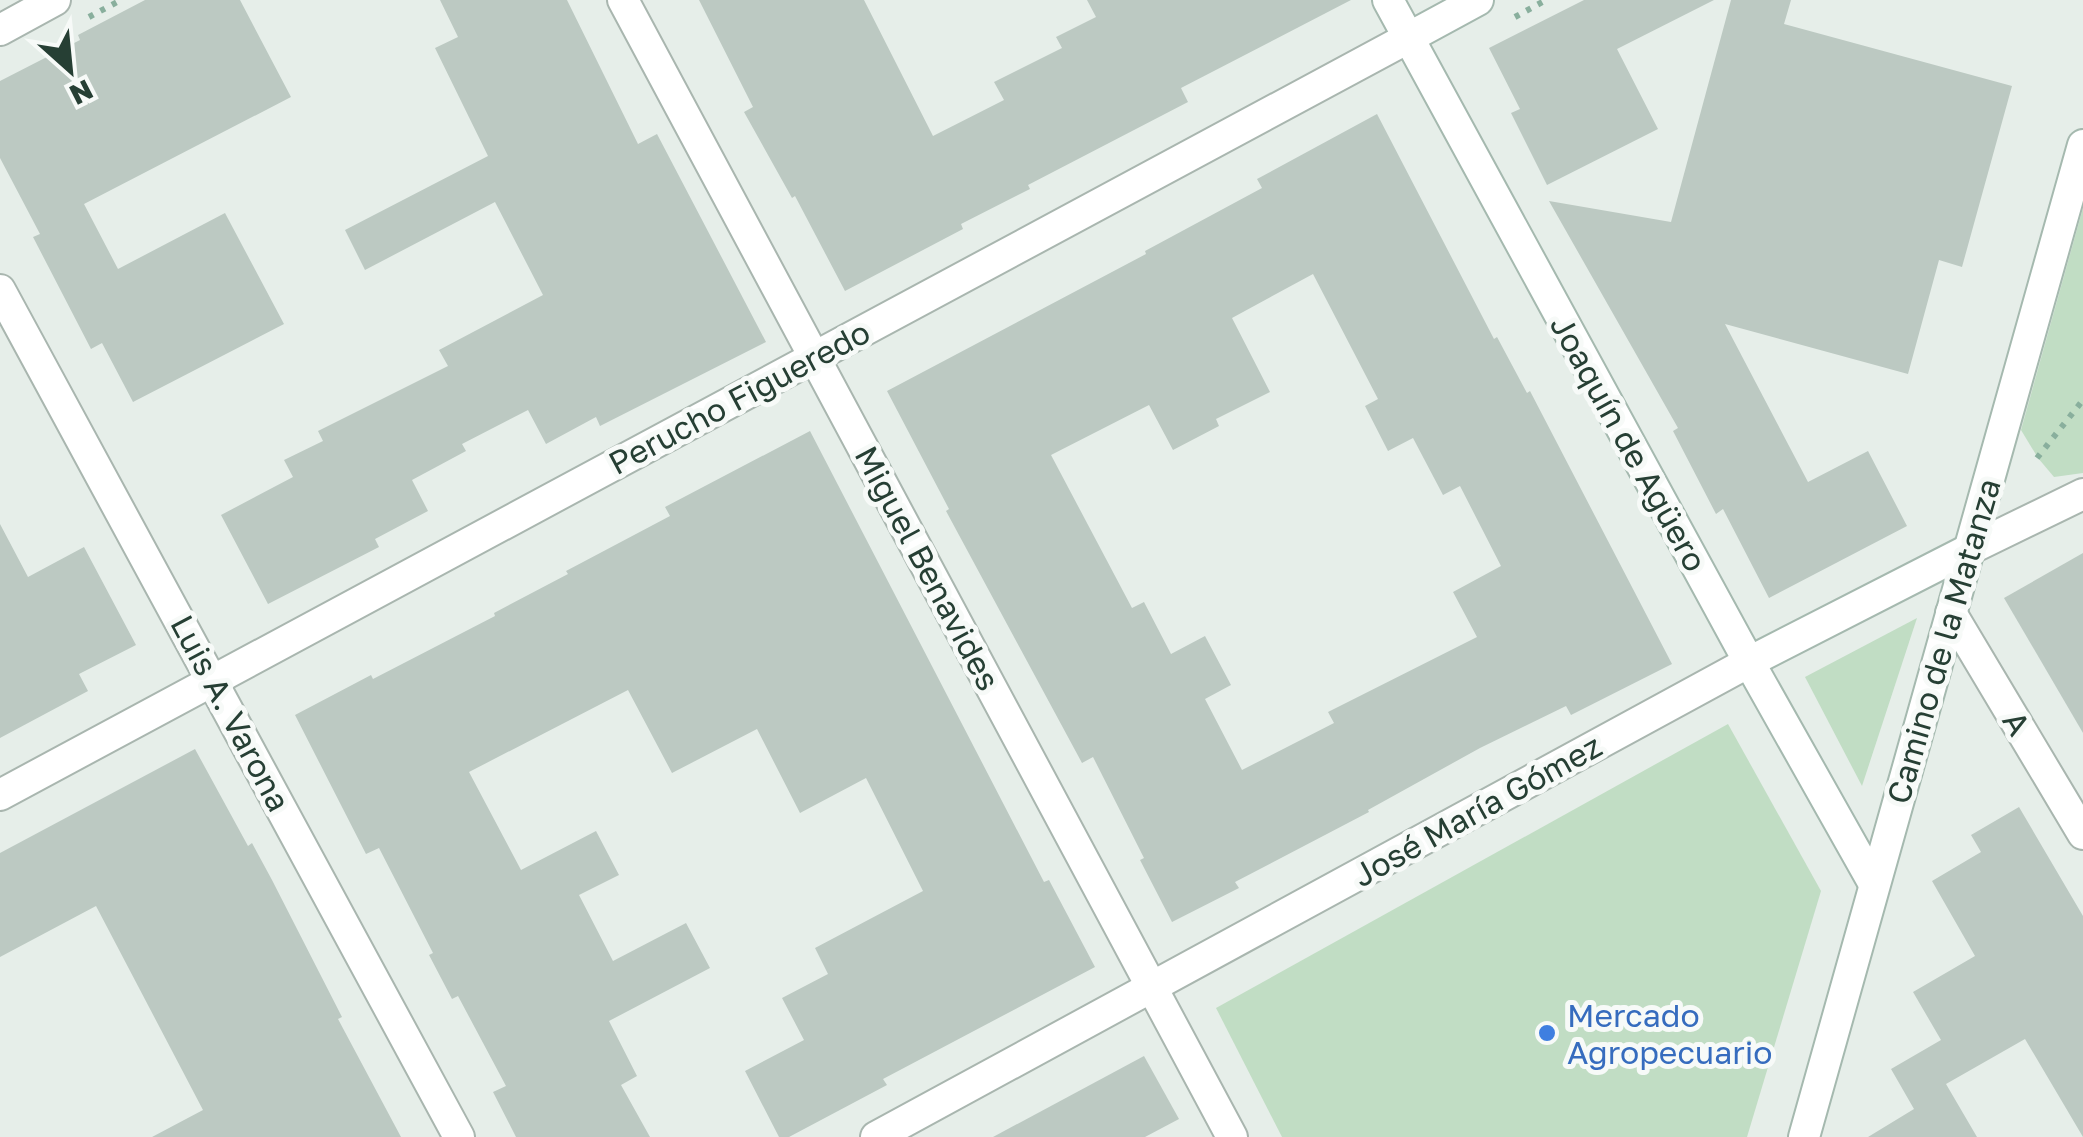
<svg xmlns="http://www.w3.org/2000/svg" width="2083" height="1137" font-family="'Golos Text',sans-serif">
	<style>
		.green { fill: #c1ddc4 }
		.building { fill: #bcc9c2; fill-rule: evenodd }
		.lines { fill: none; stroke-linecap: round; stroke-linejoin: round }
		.street-casing { stroke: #a9b6af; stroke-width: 34 }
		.secondary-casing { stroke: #a5b9af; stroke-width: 34 }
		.path { stroke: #89af9d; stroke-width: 6; stroke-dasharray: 5 8; stroke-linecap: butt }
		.street { stroke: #fff; stroke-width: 30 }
		.secondary { stroke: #fff; stroke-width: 30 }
		.shop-dot { fill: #3f7fe0; stroke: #f7faf8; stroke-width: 4 }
		.labels { text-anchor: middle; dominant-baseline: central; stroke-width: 10; stroke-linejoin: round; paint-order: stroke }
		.street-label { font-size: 32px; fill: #263f34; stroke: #f7faf8 }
		.shop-label { font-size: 32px; fill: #366cbe; stroke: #f7faf8; text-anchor: start }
	</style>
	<rect width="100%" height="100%" fill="#e6eee9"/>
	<!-- green -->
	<g class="green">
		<polygon points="2083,208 2083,473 2054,477 2038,458 2021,430"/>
		<polygon points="1917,618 1862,786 1805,677"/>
		<polygon points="1728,724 1821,891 1747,1137 1282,1137 1216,1008"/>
	</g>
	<!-- building -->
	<g class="building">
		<polygon points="145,0 240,0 291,97 84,204 118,269 225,213 284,324 133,402 102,343 91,349 33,237 40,234 0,158 0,81 80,40 78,35"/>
		<polygon points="440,0 567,0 638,144 657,134 766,342 600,426 596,417 546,444 528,410 462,444 466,451 412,480 428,511 375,539 379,547 268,604 221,515 293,477 284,460 323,441 318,431 448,366 439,350 543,295 495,202 365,270 345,230 488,156 435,48 458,37"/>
		<polygon points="699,0 864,0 933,136 1004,100 994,82 1062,48 1056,37 1096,17 1087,0 1351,0 1181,88 1188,102 1028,185 1030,189 961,224 963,229 845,291 795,196 792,198 744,112 753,107"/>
		<polygon points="1584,0 1714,0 1617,49 1658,129 1547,185 1511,113 1520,109 1489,48"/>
		<polygon points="1731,0 1791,0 1784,24 2012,86 1962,267 1939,260 1908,374 1725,324 1808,482 1868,451 1907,526 1769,598 1723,509 1716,514 1673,431 1678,428 1549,201 1671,222"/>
		<path d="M1377 114 1494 339 1497 337 1527 393 1530 391 1672 664 1571 715 1566 706 1480 748 1368 810 1369 812 1235 882 1239 888 1172 922 1140 860 1144 858 1093 757 1082 763 946 511 949 509 887 391 1146 254 1145 251 1262 188 1257 179ZM1313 274 1378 399 1365 406 1388 451 1413 438 1443 495 1460 486 1501 566 1453 592 1477 637 1328 712 1334 723 1242 770 1205 699 1231 685 1205 636 1171 654 1144 602 1132 608 1051 455 1149 405 1173 450 1219 426 1216 419 1270 392 1232 318Z"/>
		<polygon points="810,431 1044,882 1049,880 1095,967 883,1079 887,1085 789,1137 779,1137 745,1071 804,1040 782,998 828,974 815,948 923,891 866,778 800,813 757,729 672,773 628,690 469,772 521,870 596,831 619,875 579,895 613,961 686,923 710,968 609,1021 637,1076 621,1085 650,1137 516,1137 493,1092 506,1086 458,996 452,999 429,955 433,953 379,848 366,854 295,715 371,675 373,679 495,616 494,613 568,574 566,571 670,516 665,507"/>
		<polygon points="0,524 28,577 84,547 136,645 79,674 88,691 0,738"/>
		<polygon points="2083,553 2083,733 2004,598"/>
		<polygon points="195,749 248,846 252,843 272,880 342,1017 338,1019 401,1137 152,1137 203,1110 96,906 0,957 0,853"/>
		<polygon points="2019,807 2083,916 2083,1137 2025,1039 1946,1084 1977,1137 1868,1137 1914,1109 1891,1069 1941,1040 1913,992 1975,956 1932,881 1981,852 1971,835"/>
		<polygon points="1144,1056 1179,1119 1145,1137 993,1137"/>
	</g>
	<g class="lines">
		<defs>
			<g id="street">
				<polyline points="623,0 1232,1137"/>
				<polyline points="0,30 55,0"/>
				<polyline points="0,290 459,1137"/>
				<polyline points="1968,550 2083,494"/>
				<polyline points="1951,613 2083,834"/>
				<polyline points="0,795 1408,38"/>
				<polyline points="876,1137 1749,662"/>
			</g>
			<g id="secondary">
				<polyline points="1388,0 1749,662 1874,884"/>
				<polyline points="1408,38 1478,0"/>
				<polyline points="1749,662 1968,550"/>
				<polyline points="1804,1137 2083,145"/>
			</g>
		</defs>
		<!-- street casing -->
		<use href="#street" class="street-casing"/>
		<!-- secondary casing -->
		<use href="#secondary" class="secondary-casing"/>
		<!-- path -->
		<g class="path">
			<polyline points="89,17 121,0"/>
			<polyline points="1515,17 1546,0"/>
			<polyline points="2037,458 2083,400"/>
		</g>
		<!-- street -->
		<use href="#street" class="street"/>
		<!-- secondary -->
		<use href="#secondary" class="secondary"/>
	</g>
	<!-- markers -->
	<circle class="shop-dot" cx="1547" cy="1033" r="10"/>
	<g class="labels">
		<!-- street labels -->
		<g class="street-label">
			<text transform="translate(739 397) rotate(-28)">Perucho Figueredo</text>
			<text transform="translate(1629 443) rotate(61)">Joaquín de Agüero</text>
			<text transform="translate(928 568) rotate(62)">Miguel Benavides</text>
			<text transform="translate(1943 641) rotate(-74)">Camino de la Matanza</text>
			<text transform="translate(231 713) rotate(62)">Luis A. Varona</text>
			<text transform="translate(2017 723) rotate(59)">A</text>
			<text transform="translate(1477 810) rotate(-29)">José María Gómez</text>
		</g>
		<!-- shop labels -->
		<g class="shop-label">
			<text x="1567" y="1015">Mercado<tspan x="1567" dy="37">Agropecuario</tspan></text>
		</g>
	</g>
	<!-- north arrow -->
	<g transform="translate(70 70) rotate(153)" stroke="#f7faf8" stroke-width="8" paint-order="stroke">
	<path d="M0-8L18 38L0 25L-18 38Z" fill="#263f34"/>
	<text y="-15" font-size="28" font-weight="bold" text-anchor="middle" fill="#263f34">N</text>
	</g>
</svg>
